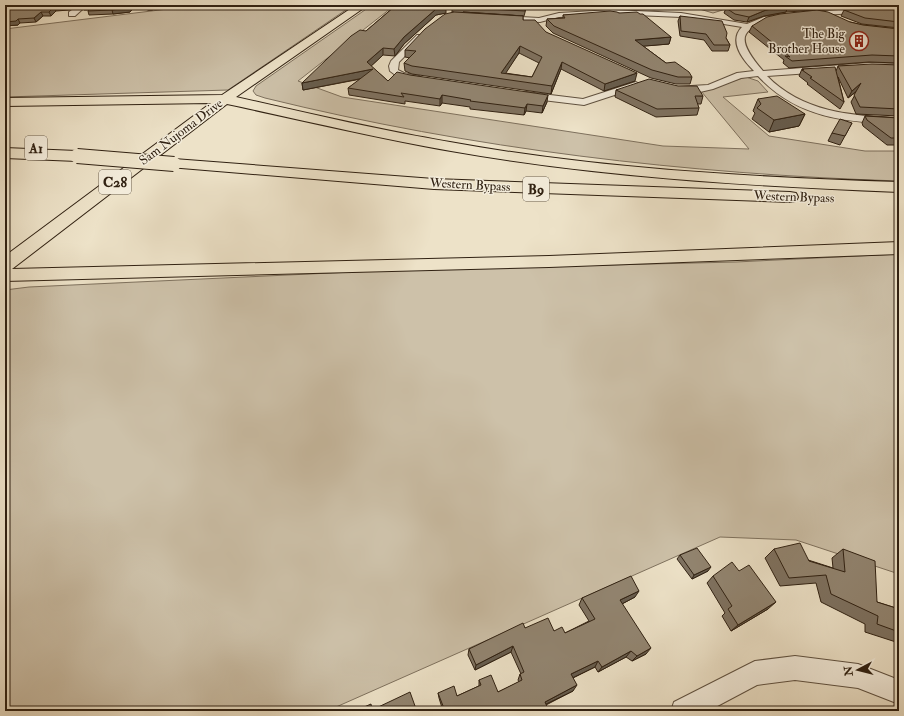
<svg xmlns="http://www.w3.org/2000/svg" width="904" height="716" font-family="'IM FELL Double Pica',serif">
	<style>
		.green { fill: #cdc1a9; stroke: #7e715e }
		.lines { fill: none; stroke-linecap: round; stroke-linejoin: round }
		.minor-casing { stroke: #5f5140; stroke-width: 2 }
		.highway-casing { stroke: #302112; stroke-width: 2 }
		.minor { fill: #f3ecdb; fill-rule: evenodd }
		.highway { fill: #ede2c8; fill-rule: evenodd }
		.highway-bridge-casing { stroke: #302112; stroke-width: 16; stroke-linecap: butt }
		.highway-bridge { stroke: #ede2c8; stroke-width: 14 }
		.wall { fill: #7e7261; stroke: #302112; fill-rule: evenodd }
		.shaded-wall { fill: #665d4f; stroke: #302112 }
		.building { fill: #928571; stroke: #302112; fill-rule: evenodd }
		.labels { text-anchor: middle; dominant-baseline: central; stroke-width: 3; stroke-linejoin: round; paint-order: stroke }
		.far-poi-label { font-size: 13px; fill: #302112; stroke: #f3ecdb; text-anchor: end }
		.far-street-label { font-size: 13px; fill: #302112; stroke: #f3ecdb }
		.shield { fill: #f3ecdb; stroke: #6a5e4e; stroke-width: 1 }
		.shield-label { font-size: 14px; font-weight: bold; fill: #302112 }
	</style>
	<rect width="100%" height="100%" fill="#ede2c8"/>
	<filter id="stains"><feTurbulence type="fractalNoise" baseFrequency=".005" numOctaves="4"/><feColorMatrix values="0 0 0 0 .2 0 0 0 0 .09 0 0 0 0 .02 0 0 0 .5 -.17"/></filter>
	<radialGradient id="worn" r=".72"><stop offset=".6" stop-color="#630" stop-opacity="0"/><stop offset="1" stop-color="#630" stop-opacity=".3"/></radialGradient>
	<!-- green -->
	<g class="green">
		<polygon points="200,5 353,5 228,90 5,97 5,29"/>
		<path d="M372 5H395L298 81 342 97 663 146 749 149 701 91 746 77 758 81 768 92 723 97 769 136 865 151H899V181C686 174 472 149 265 98L256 95 253 91 256 86Z"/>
		<polygon points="466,5 726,5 729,8 713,13 696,8 654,10 587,5 528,9"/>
		<polygon points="899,254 899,574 796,540 720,537 327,711 5,711 5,290 29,287 396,270 736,262"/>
	</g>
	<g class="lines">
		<defs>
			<g id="minor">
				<polygon points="79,5 87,5 75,16 69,16 69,12"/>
				<polygon points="147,5 155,5 152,10 149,10 145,8"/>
				<polygon points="899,6 899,10 809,16 805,14 809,12"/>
				<path d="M612 10 681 13 747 24 764 17 785 14V18C744 27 730 33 763 71L869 63 899 64V70L869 69 767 76C802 112 851 116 899 118V124C845 122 797 118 758 76L741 78 713 89 700 92 675 91 673 89 675 87 708 85 737 73 754 71C743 60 728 41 742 27L681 17 612 14 559 17 540 22 501 20 497 18 501 16 539 18 559 13Z"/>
				<polygon points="417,35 420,35 424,37 399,62 398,70 404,73 419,76 421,78 416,81 398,77 390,71 389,66 391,61"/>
				<polygon points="636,82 641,85 639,87 584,105 526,98 521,95 526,92 583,99"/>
				<polygon points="795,656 858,664 899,680 899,704 858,688 795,680 757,685 708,711 671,711 674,702 747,665 755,661"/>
			</g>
			<g id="highway">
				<path d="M356 5H368L236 97C307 113 378 130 450 142 598 169 749 177 899 182V192C749 186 599 177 451 151 376 138 302 120 227 104L12 269 549 256 899 242V254L549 267 5 281V256L211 103 5 106V98L222 95Z"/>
				<polygon points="5,148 77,151 82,153 85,156 82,159 77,161 5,158"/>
				<polygon points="174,159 434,179 790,192 796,193 798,197 796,201 790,202 434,189 169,167 166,164 169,161"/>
			</g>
		</defs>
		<!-- minor casing -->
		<use href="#minor" class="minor-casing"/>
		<!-- highway casing -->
		<use href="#highway" class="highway-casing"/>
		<!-- minor -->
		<use href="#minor" class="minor"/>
		<!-- highway -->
		<use href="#highway" class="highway"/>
		<defs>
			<polyline id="highway-bridge" points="77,156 174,164"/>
		</defs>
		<!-- highway-bridge casing -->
		<use href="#highway-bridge" class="highway-bridge-casing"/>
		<!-- highway-bridge -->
		<use href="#highway-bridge" class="highway-bridge"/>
	</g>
	<!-- wall -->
	<g class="wall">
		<polygon points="16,5 77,5 69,10 56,11 51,16 43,16 36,22 20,23 18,25 5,26 5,13"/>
		<polygon points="83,5 145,5 135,6 130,12 113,14 89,15 88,11 89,10 84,10 82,6"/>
		<polygon points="162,5 188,5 163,6"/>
		<path d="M527 5 524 16 463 12 523 16V20L635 81 604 91 561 69 551 94 412 74 405 71 404 63 410 58 405 57V50L454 12H452V7ZM519 53 539 63 532 77 505 73Z"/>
		<polygon points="734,5 898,5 786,12 764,16 747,22 734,20 724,13 726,8"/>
		<polygon points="899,6 899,28 862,24 841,16 844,10"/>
		<polygon points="394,7 446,13 436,15 404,44 395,56 383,55 371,66 388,81 410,75 547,102 542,113 526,111 524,115 470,109 470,107 442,103 440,106 405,101 405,104 349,95 348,88 361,79 303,90 302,83 366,31"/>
		<polygon points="619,13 671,37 669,44 643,46 666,63 692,77 690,84 676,84 651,78 553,33 546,26 547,19 563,18 563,15"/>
		<polygon points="680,16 726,38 730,45 728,51 712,51 704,40 680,36 678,21"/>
		<polygon points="850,22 863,25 899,29 899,63 869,62 789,68 783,63 784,60 749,32 752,26"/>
		<polygon points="899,65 899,116 856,114 851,102 857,91 848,98 838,77 844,102 840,109 807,84 808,83 799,76 802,69 836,71 838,66"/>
		<polygon points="616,90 703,96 701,104 697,104 699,108 697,115 656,117 615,97"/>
		<polygon points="758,99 805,114 799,126 769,132 752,119 755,113 753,111"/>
		<polygon points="865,116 899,118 899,145 887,145 863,126 862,123"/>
		<polygon points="852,123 840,145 828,141 832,133"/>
		<polygon points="774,549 833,568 832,558 843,549 877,602 899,609 899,643 865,632 865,624 821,602 816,583 780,586 765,558"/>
		<polygon points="680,555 708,571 692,579 677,559"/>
		<polygon points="713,576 768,609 731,631 722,616 725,613 707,583"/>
		<polygon points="635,597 622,604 646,654 632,661 626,657 598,672 595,667 573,678 573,691 546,705 549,711 443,711 439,698 438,693 457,696 479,686 479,680 498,692 519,682 518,680 520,674 521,674 511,652 475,670 468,655 469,649 525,628 554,631 565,633 589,621 579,605 582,598"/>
	</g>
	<!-- shaded-wall -->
	<g class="shaded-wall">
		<polygon points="5,5 11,5 5,9"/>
		<polygon points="69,5 77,5 69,10 67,6"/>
		<polygon points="131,5 135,5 135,6 130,12 113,14 112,10"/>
		<polygon points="788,6 786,12 764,16 747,22 749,17 766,10"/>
		<polygon points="54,7 56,11 51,16 49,12"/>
		<polygon points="446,7 446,13 436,15 404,44 395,56 394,49 404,37 436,9"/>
		<polygon points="41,12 43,16 36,22 34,18"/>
		<polygon points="18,19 20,23 18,25 5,26 5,22"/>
		<polygon points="671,37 669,44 634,47 635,40"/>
		<polygon points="520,46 519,53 502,79 501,73"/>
		<polygon points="383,48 383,55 368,69 367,62"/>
		<polygon points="562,62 561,69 551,94 552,86"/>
		<polygon points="373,69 374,76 303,90 302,83"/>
		<polygon points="637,73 635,81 604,91 605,84"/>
		<polygon points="861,83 858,90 848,98 852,91"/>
		<polygon points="442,95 442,103 440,106 440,99"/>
		<polygon points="548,95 547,102 542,113 543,106"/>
		<polygon points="527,104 526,111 524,115 525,108"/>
		<polygon points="805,114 799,126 769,132 774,120"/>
		<polygon points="711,567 708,571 692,579 694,575"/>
		<polygon points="639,591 635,597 616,607 620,600"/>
		<polygon points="776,602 768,609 731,631 738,625"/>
		<polygon points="513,646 511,652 475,670 476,665"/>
		<polygon points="651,648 646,654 632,661 637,656"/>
		<polygon points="631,651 626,657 598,672 602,667"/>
		<polygon points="598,661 595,667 568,680 571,674"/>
		<polygon points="577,685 573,691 542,706 545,702"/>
		<polygon points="415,706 416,710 415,711 404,711"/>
	</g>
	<!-- building -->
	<g class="building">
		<polygon points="16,5 69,5 67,6 54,7 49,12 41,12 34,18 18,19 16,21 5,22 5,13"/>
		<polygon points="83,5 131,5 129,8 112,10 88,11 92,6 82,6"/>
		<polygon points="400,5 441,5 446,7 436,9 404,37 394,49 383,48 367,62 388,81 397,72 410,75 548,95 543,106 527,104 525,108 470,101 471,100 442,95 440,99 401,93 404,97 348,88 373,69 302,83 351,36 360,30 366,31 394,7"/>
		<polygon points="453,5 526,5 525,11 452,7"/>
		<polygon points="734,5 803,5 788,6 766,10 749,17 735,14 726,8"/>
		<polygon points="899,6 899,22 865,18 844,10"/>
		<polygon points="817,10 828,12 850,22 863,25 899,29 899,56 872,55 792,61 785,56 790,57 752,26 767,17 780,14"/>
		<polygon points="610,11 617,12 619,13 637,12 640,14 643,14 671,37 635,40 666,63 675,62 689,72 692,77 678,77 652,70 554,26 547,19 565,18 563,15"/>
		<path d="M454 12 523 16V20H535L546 32 637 73 605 84 562 62 552 86 412 66 404 63 416 51 405 50 425 29 445 14ZM520 46 542 57 532 77 501 73Z"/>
		<polygon points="680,16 722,21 727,33 726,38 730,45 714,45 706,34 681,31"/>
		<polygon points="872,64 899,65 899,109 860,107 854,95 861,83 852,91 838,66"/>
		<polygon points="835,67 844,102 810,78 812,77 802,70 804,70 802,69"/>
		<polygon points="649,79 678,86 697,86 703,96 695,96 699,108 657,109 616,90"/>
		<polygon points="777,96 805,114 774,120 757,108 761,104 758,99"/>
		<polygon points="865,116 899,118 899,138 891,138 867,120"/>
		<polygon points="840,119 852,123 845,136 832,133"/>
		<polygon points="800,543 809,561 845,572 843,549 875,561 877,602 899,609 899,632 877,624 878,616 831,594 826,575 789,578 774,549"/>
		<polygon points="697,548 711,567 694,575 680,555"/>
		<polygon points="732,562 739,571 749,565 776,602 738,625 728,609 732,606 713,576"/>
		<polygon points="631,576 639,591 620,600 651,648 637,656 631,651 602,667 598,661 571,674 577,685 545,702 549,711 445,711 438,693 454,686 457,696 481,685 479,680 491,675 498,692 522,680 520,674 524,672 513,646 476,665 469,649 523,623 525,628 548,618 554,631 562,627 565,633 595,619 582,598"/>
		<polygon points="410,692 415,706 404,711 355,711 371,704 372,710"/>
	</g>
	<!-- icons -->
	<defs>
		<symbol id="building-ring" viewBox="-11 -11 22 22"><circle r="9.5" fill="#f3ecdb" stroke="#8f2418" stroke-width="1.5"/><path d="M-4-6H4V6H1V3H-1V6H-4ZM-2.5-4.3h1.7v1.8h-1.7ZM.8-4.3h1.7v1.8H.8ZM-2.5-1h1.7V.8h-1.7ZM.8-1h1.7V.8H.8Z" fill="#8f2418"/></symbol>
	</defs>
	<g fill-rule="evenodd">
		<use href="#building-ring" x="848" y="30" width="22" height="22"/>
	</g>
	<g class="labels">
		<!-- far-poi labels -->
		<g class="far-poi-label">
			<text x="845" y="34">The Big<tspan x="845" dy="15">Brother House</tspan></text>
		</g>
		<!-- far-street labels -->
		<g class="far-street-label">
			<text transform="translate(181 132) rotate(-37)">Sam Nujoma Drive</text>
			<text transform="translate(470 185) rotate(3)">Western Bypass</text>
			<text transform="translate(794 197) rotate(2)">Western Bypass</text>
		</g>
		<!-- shield labels -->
		<g class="shield">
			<rect x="25" y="136" width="22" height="24" rx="3"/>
			<rect x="99" y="170" width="32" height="24" rx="3"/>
			<rect x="523" y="177" width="26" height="24" rx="3"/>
		</g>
		<g class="shield-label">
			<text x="36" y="148">A1</text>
			<text x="115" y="182">C28</text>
			<text x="536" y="189">B9</text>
		</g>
	</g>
	<!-- margin -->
	<rect width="904" height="716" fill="none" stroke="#ede2c8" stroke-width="20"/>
	<rect x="6" y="6" width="892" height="704" fill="none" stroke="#302112" stroke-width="2"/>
	<rect x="10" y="10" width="884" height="696" fill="none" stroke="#302112"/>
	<!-- north arrow -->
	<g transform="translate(858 670) rotate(263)" stroke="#f3ecdb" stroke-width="3" paint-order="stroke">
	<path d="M0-3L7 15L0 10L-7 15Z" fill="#302112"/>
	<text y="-6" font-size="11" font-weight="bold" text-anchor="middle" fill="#302112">N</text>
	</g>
	<rect width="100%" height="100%" filter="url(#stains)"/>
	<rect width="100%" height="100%" fill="url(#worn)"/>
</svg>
